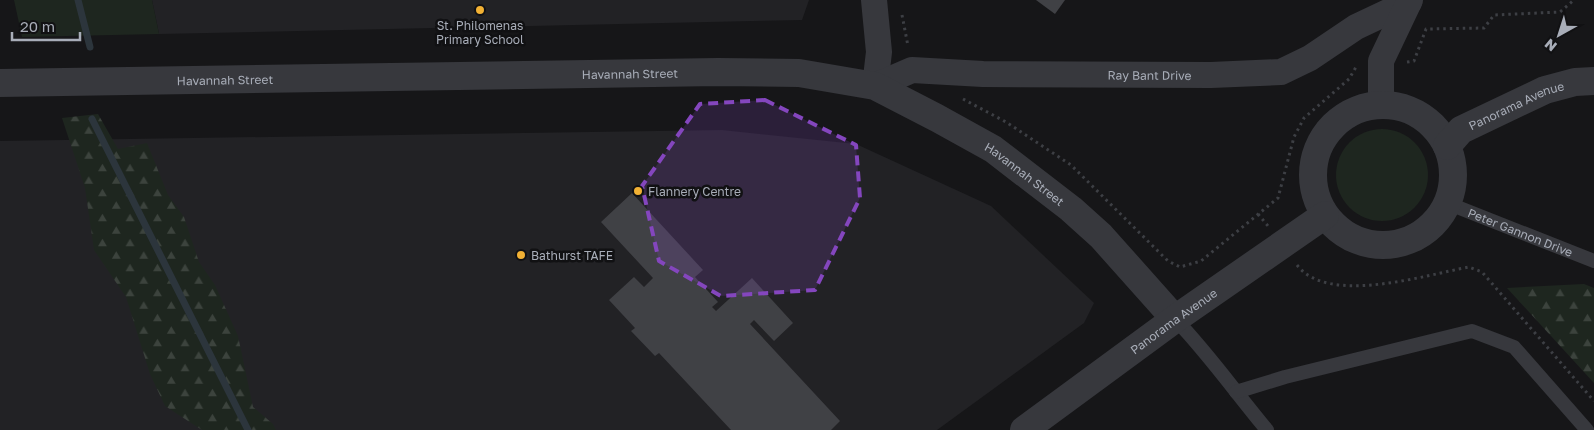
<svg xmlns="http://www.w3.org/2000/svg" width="1594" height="430" font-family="'Golos Text',sans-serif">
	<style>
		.built { fill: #222225 }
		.green { fill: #1e261f }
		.forest { fill: url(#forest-firs) }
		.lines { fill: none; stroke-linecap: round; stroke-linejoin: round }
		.stream { stroke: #2c353c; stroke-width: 7 }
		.building { fill: #404145 }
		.path { stroke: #3d3f44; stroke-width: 3; stroke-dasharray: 2.5 4; stroke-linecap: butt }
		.service { stroke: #37383d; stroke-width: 14 }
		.minor { stroke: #37383d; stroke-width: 26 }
		.tertiary { stroke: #37383d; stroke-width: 28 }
		.marked { fill: #8446be; fill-opacity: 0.2; stroke: #8446be; stroke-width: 4; stroke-dasharray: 10 6; stroke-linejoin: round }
		.poi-dot { fill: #f2b134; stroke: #111113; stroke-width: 2 }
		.labels { text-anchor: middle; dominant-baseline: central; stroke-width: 5; stroke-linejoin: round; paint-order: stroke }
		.poi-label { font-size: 12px; fill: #a8adb8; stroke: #111113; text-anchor: start }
		.street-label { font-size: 12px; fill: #a8adb8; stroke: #111113 }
	</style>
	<defs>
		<pattern id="forest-firs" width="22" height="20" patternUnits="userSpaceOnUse" patternTransform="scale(1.25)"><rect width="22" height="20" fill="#1e261f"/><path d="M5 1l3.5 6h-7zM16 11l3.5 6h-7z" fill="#3c433d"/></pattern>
	</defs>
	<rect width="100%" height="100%" fill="#161618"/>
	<!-- built -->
	<g class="built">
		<polygon points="152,0 809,0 802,20 159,34"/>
		<polygon points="722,130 856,144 991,206 1094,303 1084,323 937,430 0,430 0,141"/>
	</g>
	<!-- green -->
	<g class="green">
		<polygon points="14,0 152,0 159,34 22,37"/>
		<circle cx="1382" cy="175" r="46"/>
	</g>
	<!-- forest -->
	<g class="forest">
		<polygon points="98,114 118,149 147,143 168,195 184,217 199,262 215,285 238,336 253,407 273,424 276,430 202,430 165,406 150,374 126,297 94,250 85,188 62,118"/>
		<polygon points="1584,284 1594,288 1594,383 1507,288"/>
	</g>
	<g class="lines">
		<!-- stream -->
		<g class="stream">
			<polyline points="78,0 90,47"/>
			<polyline points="92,119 248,430"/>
		</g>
	</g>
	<!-- building -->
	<g class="building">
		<polygon points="1036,0 1065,0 1055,14"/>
		<polygon points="632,193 703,270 695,277 718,302 712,307 716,311 752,278 793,323 774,341 754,320 750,324 840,421 831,430 731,430 659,353 655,356 631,331 635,328 609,300 634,277 644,287 653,278 601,222"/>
	</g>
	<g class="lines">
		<!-- path -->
		<g class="path">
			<polyline points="902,15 908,46"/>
			<polyline points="1407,62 1414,61 1426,29 1484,28 1494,15 1560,12 1574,0"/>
			<polyline points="963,99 1006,122 1071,165 1168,261 1180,267 1201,261 1278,198 1294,137 1304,118 1349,79 1356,67"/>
			<polyline points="1258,214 1268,226"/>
			<path d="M1297 265C1328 306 1425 275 1469 267L1482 272 1594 401"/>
		</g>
		<!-- service -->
		<g class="service">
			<path id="s1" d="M1447 203 1594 261"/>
			<path d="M1175 319C1208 353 1236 393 1267 430"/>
			<polyline points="1236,392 1285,377 1472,331 1514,347 1587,430"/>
		</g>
		<!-- minor -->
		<g class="minor">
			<polyline points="874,0 879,52 875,86"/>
			<path id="s2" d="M875 86 912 70 983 74 1211 75 1281 72 1310 58 1356 27 1409 2"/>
			<polyline points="1381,104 1381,61 1410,0"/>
		</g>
		<!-- tertiary -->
		<g class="tertiary">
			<path id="s3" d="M0 83 718 72 799 73 875 86 937 118 993 149 1071 209 1101 236 1175 319"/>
			<circle cx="1383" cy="175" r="70"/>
			<path id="s4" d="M1447 146 1461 130 1545 90 1575 82 1594 81"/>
			<path id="s5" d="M1024 430 1175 319 1325 215"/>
		</g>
	</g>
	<!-- marked area -->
	<path class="marked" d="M765 100 856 145 860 198 815 290 721 296 659 261 642 186 700 104Z"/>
	<!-- markers -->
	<g class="poi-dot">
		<circle cx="480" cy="10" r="5"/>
		<circle cx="638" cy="191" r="5"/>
		<circle cx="521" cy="255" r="5"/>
	</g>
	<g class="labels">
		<!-- poi labels -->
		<g class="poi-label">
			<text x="480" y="25" text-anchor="middle">St. Philomenas<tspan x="480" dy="14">Primary School</tspan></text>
			<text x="648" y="191">Flannery Centre</text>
			<text x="531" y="255">Bathurst TAFE</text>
		</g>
		<!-- street labels -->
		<g class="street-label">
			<text stroke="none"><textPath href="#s3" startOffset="630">Havannah Street</textPath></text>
			<text stroke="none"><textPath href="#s2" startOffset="278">Ray Bant Drive</textPath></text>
			<text stroke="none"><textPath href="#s3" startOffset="225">Havannah Street</textPath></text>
			<text stroke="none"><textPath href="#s4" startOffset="82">Panorama Avenue</textPath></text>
			<text stroke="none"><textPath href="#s3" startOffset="1050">Havannah Street</textPath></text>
			<text stroke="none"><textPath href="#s1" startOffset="79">Peter Gannon Drive</textPath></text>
			<text stroke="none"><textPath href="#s5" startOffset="185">Panorama Avenue</textPath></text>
		</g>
	</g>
	<!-- north arrow -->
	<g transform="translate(1559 35) rotate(219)" stroke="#111113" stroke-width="4" paint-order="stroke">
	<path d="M0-4L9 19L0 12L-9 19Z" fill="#a8adb8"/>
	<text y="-8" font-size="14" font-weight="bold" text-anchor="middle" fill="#a8adb8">N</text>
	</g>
	<!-- scale -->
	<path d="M12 32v8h68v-8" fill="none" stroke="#a8adb8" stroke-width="2.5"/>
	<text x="20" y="32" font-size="15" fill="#a8adb8" stroke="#111113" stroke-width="4" paint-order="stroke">20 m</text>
</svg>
